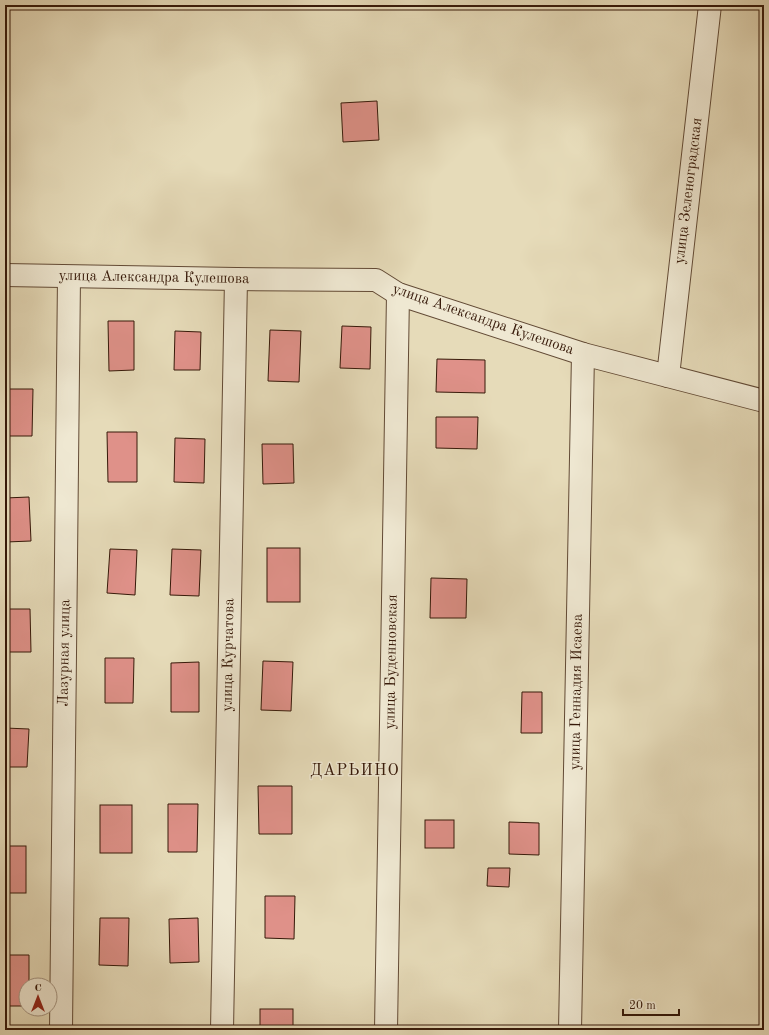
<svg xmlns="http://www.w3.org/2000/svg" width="769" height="1035" font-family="'Old Standard TT',serif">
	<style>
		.building { fill: #df9189; stroke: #361909 }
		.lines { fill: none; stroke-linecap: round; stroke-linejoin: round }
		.minor-casing { stroke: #624a35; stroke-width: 24 }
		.minor { stroke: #efe8d2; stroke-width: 22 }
		.labels { text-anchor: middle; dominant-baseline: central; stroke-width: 3; stroke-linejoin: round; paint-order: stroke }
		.street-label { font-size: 15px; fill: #361909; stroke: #efe8d2 }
		.neighbourhood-label { font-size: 16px; letter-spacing: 1px; fill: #361909; stroke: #efe8d2 }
	</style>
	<rect width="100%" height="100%" fill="#e6dbb9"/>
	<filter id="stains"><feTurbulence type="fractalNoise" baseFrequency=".005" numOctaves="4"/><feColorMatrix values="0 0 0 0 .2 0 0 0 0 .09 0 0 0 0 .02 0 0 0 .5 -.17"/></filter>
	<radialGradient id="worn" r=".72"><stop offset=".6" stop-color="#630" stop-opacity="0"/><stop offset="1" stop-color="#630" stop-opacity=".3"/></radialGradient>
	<!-- building -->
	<g class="building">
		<polygon points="377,101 379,140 343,142 341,103"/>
		<polygon points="5,303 7,303 6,331 5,331"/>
		<polygon points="108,321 134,321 134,370 109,371"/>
		<polygon points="342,326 371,327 370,369 340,368"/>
		<polygon points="270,330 301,331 299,382 268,381"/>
		<polygon points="175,331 201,332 200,370 174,370"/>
		<polygon points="437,359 485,360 485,393 436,392"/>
		<polygon points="6,389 33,389 32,436 5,436"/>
		<polygon points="436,417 478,417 477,449 436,448"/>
		<polygon points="107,432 137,432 137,482 108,482"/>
		<polygon points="175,438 205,439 204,483 174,482"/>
		<polygon points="262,444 293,444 294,483 263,484"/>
		<polygon points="29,497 31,541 6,542 5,498"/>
		<rect x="267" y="548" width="33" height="54"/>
		<polygon points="110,549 137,550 135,595 107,593"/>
		<polygon points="172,549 201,550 199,596 170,595"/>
		<polygon points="431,578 467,579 466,618 430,618"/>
		<polygon points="5,609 30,609 31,652 5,652"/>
		<polygon points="105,658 134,658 133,703 105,703"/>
		<polygon points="263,661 293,662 291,711 261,710"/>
		<polygon points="199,662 199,712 171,712 171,663"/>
		<polygon points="522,692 542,692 542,733 521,733"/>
		<polygon points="5,728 29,729 27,767 5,767"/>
		<polygon points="258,786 292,786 292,834 259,834"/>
		<polygon points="168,804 198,804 197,852 168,852"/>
		<rect x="100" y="805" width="32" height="48"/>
		<rect x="425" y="820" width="29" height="28"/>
		<polygon points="509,822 539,823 539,855 509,854"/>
		<rect x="5" y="846" width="21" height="47"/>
		<polygon points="488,868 510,868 509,887 487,886"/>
		<polygon points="265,896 295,896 294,939 265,938"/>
		<polygon points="100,918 129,918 128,966 99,965"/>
		<polygon points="198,918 199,962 170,963 169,919"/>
		<polygon points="5,955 29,955 29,985 26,985 26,1006 5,1006"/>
		<rect x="260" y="1009" width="33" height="21"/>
		<rect x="100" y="1026" width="29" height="4"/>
		<polygon points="196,1026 196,1030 167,1030 167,1027"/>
	</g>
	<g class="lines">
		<defs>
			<g id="minor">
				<polyline points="5,275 236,279 376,280 398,294 583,354 764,401"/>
				<polyline points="668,376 710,5"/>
				<polyline points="61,1030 69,277"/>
				<polyline points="222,1030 236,279"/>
				<polyline points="386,1030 398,294"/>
				<polyline points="570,1030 583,354"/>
			</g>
		</defs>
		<!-- minor casing -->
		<use href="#minor" class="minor-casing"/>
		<!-- minor -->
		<use href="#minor" class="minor"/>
	</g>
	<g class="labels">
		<!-- street labels -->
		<g class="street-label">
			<text transform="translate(689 191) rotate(-83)">улица Зеленоградская</text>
			<text transform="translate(154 278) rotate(1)">улица Александра Кулешова</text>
			<text transform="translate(483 320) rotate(19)">улица Александра Кулешова</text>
			<text transform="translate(65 653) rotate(-89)">Лазурная улица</text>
			<text transform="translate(229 655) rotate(-89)">улица Курчатова</text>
			<text transform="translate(392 662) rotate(-89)">улица Буденновская</text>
			<text transform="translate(577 692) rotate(-89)">улица Геннадия Исаева</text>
		</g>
		<!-- neighbourhood labels -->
		<g class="neighbourhood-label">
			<text x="355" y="771">ДАРЬИНО</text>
		</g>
	</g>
	<!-- margin -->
	<rect width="769" height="1035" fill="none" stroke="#e6dbb9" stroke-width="20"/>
	<rect x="6" y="6" width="757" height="1023" fill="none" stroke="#361909" stroke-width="2"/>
	<rect x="10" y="10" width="749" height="1015" fill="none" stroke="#361909"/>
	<!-- north arrow -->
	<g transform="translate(38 997)"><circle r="19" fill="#efe8d2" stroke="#a59582"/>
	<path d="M0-3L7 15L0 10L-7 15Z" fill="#8f2418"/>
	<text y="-6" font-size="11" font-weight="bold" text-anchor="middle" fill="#361909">С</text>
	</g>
	<!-- scale -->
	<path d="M623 1009v6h56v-6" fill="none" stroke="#361909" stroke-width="2"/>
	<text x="629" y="1009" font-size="12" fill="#361909" stroke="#efe8d2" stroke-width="3" paint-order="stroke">20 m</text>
	<rect width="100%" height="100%" filter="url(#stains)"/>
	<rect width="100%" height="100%" fill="url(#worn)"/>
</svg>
